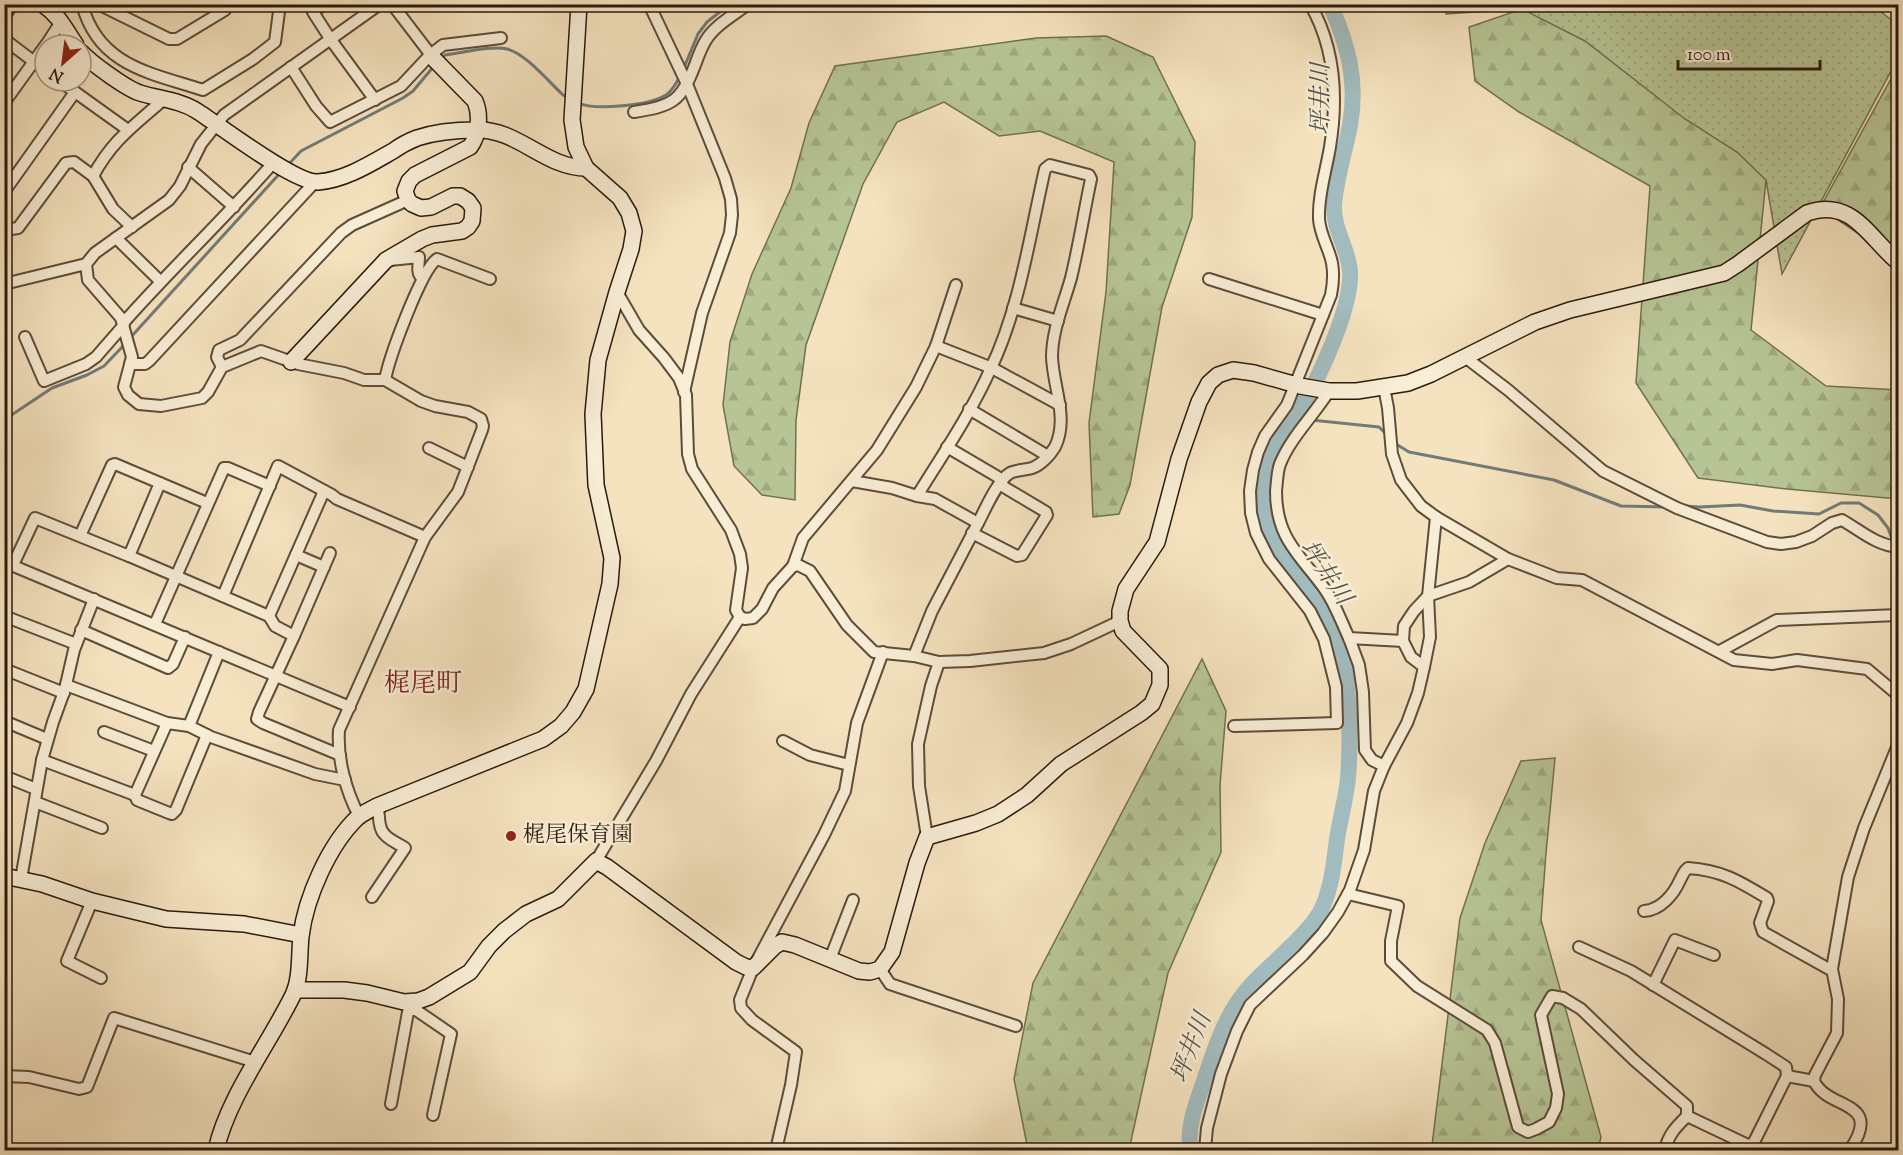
<svg xmlns="http://www.w3.org/2000/svg" width="1903" height="1155" font-family="'Sorts Mill Goudy','Noto Serif JP',serif">
	<style>
		.grass { fill: url(#grass-dots); stroke: #717052; stroke-width: 1.5 }
		.forest { fill: url(#forest-firs); stroke: #717052; stroke-width: 1.5 }
		.lines { fill: none; stroke-linecap: round; stroke-linejoin: round }
		.stream { stroke: #727b78; stroke-width: 3 }
		.river { stroke: #a2bbbe; stroke-width: 16 }
		.street-casing { stroke: #5e4c3a; stroke-width: 14 }
		.secondary-casing { stroke: #2b1a0e; stroke-width: 18 }
		.street { stroke: #f8edd5; stroke-width: 10 }
		.secondary { stroke: #f8edd5; stroke-width: 15 }
		.poi-dot { fill: #8f2418; stroke: #f8edd5; stroke-width: 2 }
		.labels { text-anchor: middle; dominant-baseline: central; stroke-width: 5; stroke-linejoin: round; paint-order: stroke }
		.poi-label { font-size: 22px; fill: #2b1a0e; stroke: #f8edd5; text-anchor: start }
		.water-label { font-size: 24px; font-style: italic; fill: #55524c; stroke: #f8edd5 }
		.quarter-label { font-size: 26px; fill: #7a1f14; stroke: #f8edd5 }
	</style>
	<defs>
		<pattern id="grass-dots" width="8" height="8" patternUnits="userSpaceOnUse" patternTransform="scale(1.5)"><rect width="8" height="8" fill="#b7c595"/><path d="M2 2h.1M6 6h.1" fill="none" stroke="#9ea97f" stroke-width="1.8" stroke-linecap="round"/></pattern>
		<pattern id="forest-firs" width="22" height="20" patternUnits="userSpaceOnUse" patternTransform="scale(1.5)"><rect width="22" height="20" fill="#b7c595"/><path d="M5 1l3.5 6h-7zM16 11l3.5 6h-7z" fill="#9ea97f"/></pattern>
	</defs>
	<rect width="100%" height="100%" fill="#f5e3bf"/>
	<filter id="stains"><feTurbulence type="fractalNoise" baseFrequency=".00333" numOctaves="4"/><feColorMatrix values="0 0 0 0 .2 0 0 0 0 .09 0 0 0 0 .02 0 0 0 .5 -.17"/></filter>
	<radialGradient id="worn" r=".72"><stop offset=".6" stop-color="#630" stop-opacity="0"/><stop offset="1" stop-color="#630" stop-opacity=".3"/></radialGradient>
	<!-- grass -->
	<polygon class="grass" points="1447,4 1872,5 1898,25 1898,58 1782,274 1766,180 1522,9 1446,14"/>
	<!-- forest -->
	<g class="forest">
		<polygon points="1522,9 1585,41 1685,119 1737,152 1766,180 1751,330 1826,386 1898,390 1898,499 1787,489 1698,478 1636,383 1650,186 1519,112 1475,81 1469,27"/>
		<polygon points="1106,36 1153,57 1195,142 1192,217 1162,307 1130,485 1119,514 1093,517 1089,423 1106,292 1114,162 1040,131 999,136 944,102 897,122 863,184 806,345 796,420 795,500 762,495 734,466 723,405 730,342 752,274 791,188 809,123 835,66 1036,38"/>
		<polygon points="1898,66 1898,260 1820,208"/>
		<polygon points="1202,659 1226,711 1220,785 1221,852 1168,973 1129,1150 1028,1150 1014,1079 1033,983"/>
		<polygon points="1555,758 1546,853 1541,920 1601,1137 1598,1150 1413,1150 1432,1145 1460,918 1485,843 1521,761"/>
	</g>
	<g class="lines">
		<!-- stream -->
		<g class="stream">
			<path d="M441 59 445 55C462 53 492 45 507 49 526 54 548 81 563 95L567 97"/>
			<polyline points="683,70 698,34 707,22 730,4"/>
			<path d="M578 103C596 111 650 105 666 95 672 91 677 82 680 76"/>
			<polyline points="288,165 301,151 403,98 413,91 434,66"/>
			<polyline points="130,338 281,172"/>
			<polyline points="1294,417 1304,419"/>
			<polyline points="4,420 52,388 87,375 104,366 126,343"/>
			<polyline points="1311,420 1379,427 1387,435"/>
			<polyline points="1396,444 1409,452 1554,480 1621,506 1667,507"/>
			<polyline points="1686,506 1699,507 1740,505 1773,511 1819,514 1841,503 1859,503 1878,515 1888,528 1893,542"/>
			<polyline points="1895,548 1898,564"/>
		</g>
		<!-- river -->
		<path class="river" d="M1191 1150C1186 1129 1196 1104 1203 1084 1215 1048 1225 1013 1252 984 1271 963 1312 932 1323 906 1332 885 1334 862 1337 839 1340 819 1346 799 1348 778 1351 742 1350 668 1337 636 1331 623 1323 609 1316 597 1299 571 1278 556 1268 525 1266 517 1262 509 1262 501 1261 451 1301 415 1320 372 1332 346 1352 300 1350 271 1348 248 1333 229 1334 205 1336 178 1345 152 1350 125 1358 81 1348 45 1330 4"/>
		<defs>
			<g id="street">
				<path d="M82 4C98 66 151 73 203 90L253 59 275 42 280 4"/>
				<polyline points="98,4 169,39 177,39 225,10 216,4"/>
				<polyline points="324,4 313,12 331,40 375,100"/>
				<polyline points="392,4 434,59"/>
				<polyline points="649,4 687,84 725,178 731,199 732,215 730,233 702,313 684,392"/>
				<polyline points="4,17 13,4"/>
				<polyline points="4,39 45,70"/>
				<polyline points="46,45 57,28 63,23"/>
				<polyline points="291,67 316,106 330,122 401,86 430,55 443,45 501,38"/>
				<polyline points="60,81 75,92"/>
				<polyline points="4,103 45,46"/>
				<path d="M634 112C672 106 681 102 695 65 698 57 701 48 706 40 715 25 734 15 748 4"/>
				<polyline points="188,167 234,207"/>
				<path d="M93 176C113 139 134 126 164 99"/>
				<polyline points="4,192 75,92 128,130"/>
				<polyline points="4,230 18,228 66,163 74,162 93,176 113,209 132,227"/>
				<polyline points="116,238 160,281"/>
				<path d="M390 260 419 257C419 265 416 273 422 278"/>
				<polyline points="1209,279 1323,315"/>
				<polyline points="4,284 86,264"/>
				<polyline points="617,292 639,330 664,358 679,378 686,395 688,454 692,469 731,530 740,554 742,568 736,610 740,617"/>
				<polyline points="1013,308 1058,321"/>
				<path d="M25 337 44 381 86 364 96 357 123 326 125 321C173 267 226 217 274 162"/>
				<polyline points="936,346 992,368 1060,405"/>
				<path d="M1465 357 1508 390 1603 471 1677 508 1767 542 1781 544 1796 542 1812 536 1832 523 1842 520C1861 531 1876 545 1898 547"/>
				<polyline points="130,364 145,364 149,361 314,183"/>
				<polyline points="222,367 217,357 219,350 240,340 341,233 352,225 408,200"/>
				<path d="M385 380C389 358 421 270 437 259L490 279"/>
				<polyline points="1384,387 1388,408 1392,454 1401,480 1421,506 1436,517 1508,559 1557,578 1582,580 1734,660 1772,664 1797,660 1867,669 1898,695"/>
				<path d="M1329 391C1314 415 1291 437 1280 464 1277 472 1277 483 1276 491 1276 538 1299 554 1324 588 1335 603 1341 621 1349 638L1403 641"/>
				<polyline points="969,409 1048,456"/>
				<polyline points="947,447 998,477 1004,487 1046,512 1047,515 1022,555 1017,556 972,533"/>
				<polyline points="429,448 468,467"/>
				<polyline points="852,481 892,488 917,496 935,499 978,523 932,611 914,656"/>
				<polyline points="160,483 207,503"/>
				<path d="M917 496C943 454 971 413 991 368 1020 307 1030 234 1045 169L1050 165 1089 175 1091 179C1084 212 1079 245 1071 278 1064 303 1052 330 1052 357 1053 387 1069 418 1055 447 1050 455 1041 465 1032 468 1025 470 1016 470 1010 473 997 481 985 510 978 523"/>
				<polyline points="296,555 324,567"/>
				<polyline points="129,556 269,616 275,626 294,636 259,712 257,719 263,723 340,755"/>
				<polyline points="4,562 350,707"/>
				<polyline points="13,565 35,518 129,556 160,483 115,464 112,465 80,536"/>
				<polyline points="793,566 798,565 810,571 847,625 874,652 914,656 939,662 970,661 1044,653 1071,644 1120,621"/>
				<polyline points="223,596 278,466 332,495 337,499 425,537"/>
				<polyline points="4,616 76,644"/>
				<polyline points="269,616 324,491"/>
				<polyline points="740,617 745,619 753,618 762,609 773,588 793,566 803,538 877,450 916,387 936,346 956,285"/>
				<polyline points="155,624 224,468 228,468 270,486"/>
				<polyline points="81,630 168,668 173,664 185,637"/>
				<polyline points="294,636 330,553"/>
				<polyline points="1349,638 1359,665 1363,692 1365,750 1372,760 1384,766"/>
				<polyline points="1720,651 1777,620 1898,615"/>
				<polyline points="1424,667 1411,657 1403,641 1404,626 1414,611 1428,596 1469,582 1508,559"/>
				<polyline points="4,669 64,693"/>
				<polyline points="66,685 167,723 189,726 211,737 315,774 345,780"/>
				<polyline points="4,721 47,739"/>
				<polyline points="167,723 135,795 137,800 169,813 172,814 176,810 207,735"/>
				<polyline points="189,726 219,652"/>
				<path d="M1234 726 1337 723 1336 687 1324 639 1310 611 1269 559 1256 533 1251 513 1250 491 1253 470 1258 452 1265 436 1287 405 1331 295C1333 285 1334 274 1332 263 1329 248 1320 235 1319 219 1318 195 1326 171 1330 147 1338 98 1336 49 1310 4"/>
				<polyline points="104,732 154,751"/>
				<polyline points="783,741 810,755 849,765"/>
				<polyline points="42,760 135,795"/>
				<polyline points="4,776 36,789"/>
				<polyline points="35,802 102,828"/>
				<path d="M359 816C346 791 337 759 339 730L425 537 458 492 482 430 483 426 481 419 468 412 435 406 421 401 385 380H364L344 373 298 364 261 351 222 367 208 392 202 398 161 406 139 404 128 395 124 387 132 357 121 318 88 280 86 264 95 253 169 200 180 186 201 144 224 115 380 4"/>
				<polyline points="927,837 919,786 918,744 931,686 939,662"/>
				<polyline points="596,861 656,761 691,694 740,617"/>
				<polyline points="21,879 42,760 53,722 65,689 74,650 94,599"/>
				<path d="M1348 894 1398 906 1391 941V961L1417 986 1487 1030 1495 1043 1518 1127 1528 1132 1536 1129 1549 1122 1556 1108 1558 1094 1541 1015 1552 996 1563 998 1581 1009 1634 1060 1687 1106V1116C1676 1127 1668 1135 1665 1150"/>
				<path d="M372 897 405 848C396 842 382 838 380 825 378 818 380 813 377 806"/>
				<polyline points="92,901 67,961 101,978"/>
				<path d="M1644 911C1661 910 1674 894 1680 880 1683 875 1683 872 1688 868 1721 870 1739 881 1767 898L1768 901 1760 923 1763 932 1829 969H1832"/>
				<polyline points="1579,947 1631,971 1766,1054 1786,1067 1787,1076"/>
				<polyline points="830,959 853,900"/>
				<polyline points="880,969 890,984 1016,1026"/>
				<polyline points="1653,985 1675,940 1714,955"/>
				<polyline points="418,1001 416,1010 451,1034 433,1115"/>
				<polyline points="4,1076 29,1077 79,1089 87,1087 114,1018 255,1062"/>
				<polyline points="391,1104 408,1012 410,1010 416,1010"/>
				<polyline points="1687,1116 1748,1145 1753,1144 1787,1076 1814,1081"/>
				<polyline points="776,1150 791,1085 796,1052 752,1020 741,1008 740,1000 753,968 824,835 845,791 857,723 883,652"/>
				<polyline points="1205,1150 1207,1128 1221,1074 1237,1031 1250,1005 1303,955 1323,933 1338,912 1350,890 1364,850 1374,791 1384,766 1407,723 1418,693 1424,667 1430,637 1428,596 1436,517"/>
				<path d="M1850 1150C1884 1099 1828 1111 1814 1081L1815 1075 1837 1033 1838 999 1832 969 1848 877 1864 828 1898 745"/>
			</g>
			<g id="secondary">
				<path d="M42 4C59 15 65 29 76 45"/>
				<path d="M81 52C91 63 127 89 140 93 159 99 180 100 197 111 219 125 296 184 318 182 345 180 370 164 393 151 400 146 409 141 417 138 435 132 457 130 476 130 517 128 545 168 586 168"/>
				<path d="M291 362 386 260 422 239 432 235 462 231 468 227 472 221 473 208 468 201 460 196H453L431 207 421 208 412 204 408 200 405 191 409 181 415 175 470 147C479 135 481 115 475 101L434 59"/>
				<polyline points="4,876 42,884 92,901 166,919 244,924 301,935"/>
				<path d="M295 990H344L367 993 404 1002 418 1001 429 997 470 972 489 946 504 931 526 914 558 899 596 861 607 867 736 962 746 967 753 968 775 946 782 942 795 945 859 971 870 972 880 969 892 952 917 863 927 837 976 823 998 814 1027 795 1061 764 1141 713 1152 704 1160 685V669L1123 631 1120 621V611L1126 589 1157 542 1179 459 1199 402 1209 383 1218 375 1233 370 1254 373 1300 386 1329 391H1357L1408 383 1431 374 1535 322 1570 310 1724 273 1738 264 1807 213C1852 197 1869 238 1898 262"/>
				<path d="M216 1150C228 1097 269 1044 293 995 301 978 299 955 301 936 306 897 329 845 357 818 363 813 370 810 377 806L543 739 561 726 573 712 586 689 610 584 612 558 596 485 593 414 598 360 617 292 631 249 634 231 629 213 620 198 586 168 576 147 572 120 579 4"/>
			</g>
		</defs>
		<!-- street casing -->
		<use href="#street" class="street-casing"/>
		<!-- secondary casing -->
		<use href="#secondary" class="secondary-casing"/>
		<!-- street -->
		<use href="#street" class="street"/>
		<!-- secondary -->
		<use href="#secondary" class="secondary"/>
	</g>
	<!-- markers -->
	<circle class="poi-dot" cx="511" cy="836" r="6"/>
	<g class="labels">
		<!-- poi labels -->
		<g class="poi-label">
			<text x="523" y="836">梶尾保育園</text>
		</g>
		<!-- water labels -->
		<g class="water-label">
			<text transform="translate(1322 99) rotate(-90)">坪井川</text>
			<text transform="translate(1325 573) rotate(56)">坪井川</text>
			<text transform="translate(1192 1048) rotate(-69)">坪井川</text>
		</g>
		<!-- quarter labels -->
		<g class="quarter-label">
			<text x="423" y="684">梶尾町</text>
		</g>
	</g>
	<!-- margin -->
	<rect width="1903" height="1155" fill="none" stroke="#f5e3bf" stroke-width="24"/>
	<rect x="6" y="6" width="1891" height="1143" fill="none" stroke="#2b1a0e" stroke-width="3"/>
	<rect x="12" y="12" width="1879" height="1131" fill="none" stroke="#2b1a0e" stroke-width="1.5"/>
	<!-- north arrow -->
	<g transform="translate(63 63) rotate(208)"><circle r="28" fill="#f8edd5" stroke="#a69985" stroke-width="1.5"/>
	<path d="M0-4.5L10 22L0 15L-10 22Z" fill="#8f2418"/>
	<text y="-9" font-size="16" font-weight="bold" text-anchor="middle" fill="#2b1a0e">N</text>
	</g>
	<!-- scale -->
	<path d="M1678 60v9h142v-9" fill="none" stroke="#2b1a0e" stroke-width="3"/>
	<text x="1687" y="60" font-size="18" fill="#2b1a0e" stroke="#f8edd5" stroke-width="4.5" paint-order="stroke">100 m</text>
	<rect width="100%" height="100%" filter="url(#stains)"/>
	<rect width="100%" height="100%" fill="url(#worn)"/>
</svg>
